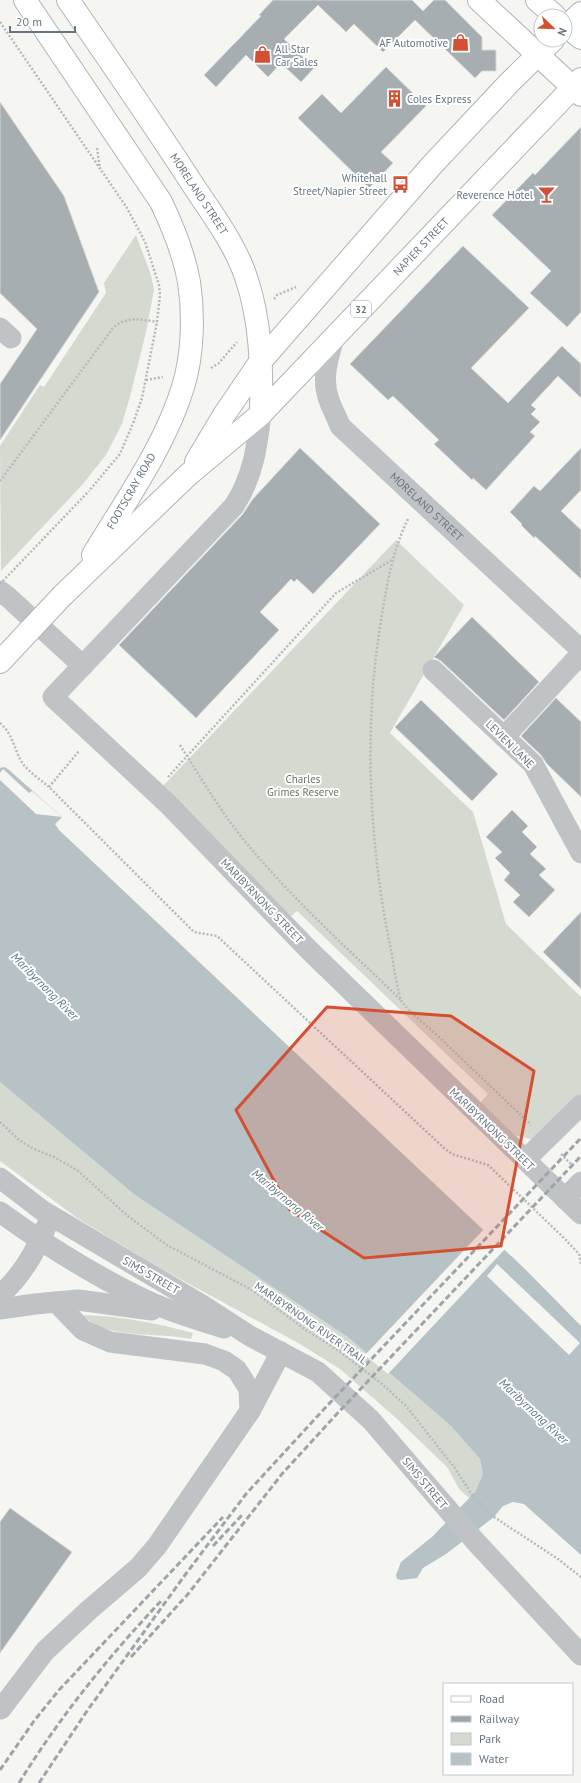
<svg xmlns="http://www.w3.org/2000/svg" width="581" height="1783" font-family="'PT Sans',sans-serif">
	<style>
		.green { fill: #d5dad1 }
		.water { fill: #b6c2c5 }
		.pier { fill: #f5f5f2 }
		.building { fill: #a6aeb2; stroke: #d7d6d5 }
		.lines { fill: none; stroke-linecap: round; stroke-linejoin: round }
		.major-casing { stroke: #b0b5b8; stroke-width: 24 }
		.path { stroke: #b7babc; stroke-width: 2.5; stroke-dasharray: 2 2; stroke-linecap: butt }
		.minor { stroke: #bfc3c6; stroke-width: 21 }
		.major { stroke: #fff; stroke-width: 22 }
		.rail { stroke: #9ea5aa; stroke-width: 3; stroke-dasharray: 6 3; stroke-linecap: butt }
		.major-bridge-casing { stroke: #b0b5b8; stroke-width: 24; stroke-linecap: butt }
		.path-bridge { stroke: #b7babc; stroke-width: 2.5; stroke-dasharray: 2 2; stroke-linecap: butt }
		.major-bridge { stroke: #fff; stroke-width: 22 }
		.marked { fill: #d54f32; fill-opacity: 0.2; stroke: #d54f32; stroke-width: 3; stroke-linejoin: round }
		.labels { text-anchor: middle; dominant-baseline: central; stroke-width: 4; stroke-linejoin: round; paint-order: stroke }
		.shield { fill: #fff; stroke: #949fa7; stroke-width: 1 }
		.shield-label { font-size: 10px; font-weight: bold; fill: #667681 }
		.poi-label { font-size: 11px; fill: #667681; stroke: #fff; text-anchor: end }
		.street-label { font-size: 11px; fill: #667681; stroke: #fff }
		.park-label { font-size: 11px; fill: #6a7865; stroke: #fff }
		.water-label { font-size: 12px; font-style: italic; fill: #62777e; stroke: #fff }
	</style>
	<rect width="100%" height="100%" fill="#f5f5f2"/>
	<!-- green -->
	<g class="green">
		<polygon points="136,235 151,275 154,290 146,332 131,393 122,424 106,455 82,485 1,571 0,446 40,385 44,387 106,293 104,283"/>
		<polygon points="396,540 464,605 390,733 473,812 506,924 581,997 581,1097 539,1141 509,1134 478,1105 488,1094 297,911 288,919 163,786"/>
		<polygon points="0,1082 135,1195 349,1338 451,1426 480,1459 483,1474 475,1492 470,1499 459,1489 447,1467 396,1418 340,1369 300,1344 167,1272 80,1220 0,1161"/>
		<path d="M82 1315C121 1316 156 1323 193 1333L191 1339C163 1333 122 1337 98 1326 92 1323 87 1319 82 1315Z"/>
	</g>
	<!-- water -->
	<polygon class="water" points="4,767 8,769 62,817 55,824 59,830 526,1270 581,1326 581,1555 524,1504 513,1502 503,1506 494,1517 446,1554 423,1568 417,1578 401,1580 397,1579 396,1575 401,1562 433,1536 475,1492 483,1474 480,1459 451,1426 349,1338 135,1195 0,1082 0,768"/>
	<!-- pier -->
	<g class="pier">
		<polygon points="3,769 29,793 32,791 62,817 36,814 0,780 0,773"/>
		<polygon points="485,1228 506,1248 388,1374 365,1355"/>
		<polygon points="497,1264 580,1343 569,1355 487,1276"/>
	</g>
	<!-- building -->
	<g class="building">
		<polygon points="273,0 412,0 423,11 434,0 445,0 482,37 482,50 496,50 496,71 482,71 475,78 415,20 383,52 354,24 346,32 318,5 284,39 314,68 301,82 281,63 268,77 246,55 216,87 204,75 261,16 259,15"/>
		<polygon points="386,67 426,106 381,152 393,163 369,188 298,118 322,94 341,113"/>
		<polygon points="0,102 64,196 99,292 0,440 0,384 37,329 0,293"/>
		<polygon points="581,127 581,312 567,327 530,293 551,271 492,215 533,173 535,175"/>
		<polygon points="463,246 529,308 471,368 508,403 562,346 581,364 581,398 558,376 531,405 536,409 531,414 540,422 530,432 535,436 486,490 473,478 472,480 434,444 439,440 393,396 388,400 350,364"/>
		<polygon points="300,448 380,524 313,594 297,579 294,582 291,579 260,612 279,630 196,718 119,645 243,514 252,500"/>
		<polygon points="581,448 581,490 561,511 581,530 581,579 535,536 534,538 521,525 522,524 510,512 534,486 540,491"/>
		<polygon points="472,617 539,682 504,720 441,661 434,657"/>
		<polygon points="556,698 581,722 581,797 547,764 541,755 521,736"/>
		<polygon points="421,700 498,774 472,801 395,727"/>
		<polygon points="512,810 528,826 522,832 537,847 530,854 546,869 539,875 555,890 529,917 513,902 520,895 504,880 510,873 495,858 502,852 486,837"/>
		<polygon points="581,912 581,989 543,952"/>
		<polygon points="10,1508 72,1552 0,1653 0,1522"/>
	</g>
	<g class="lines">
		<defs>
			<g id="major">
				<path d="M25 0 161 202C173 227 184 254 189 282 194 315 193 355 183 387 165 446 125 502 93 555"/>
				<path id="s2" d="M68 0C110 61 153 123 193 185 212 214 235 244 246 277 261 321 262 368 261 414"/>
				<polyline points="479,0 581,95"/>
				<polyline points="537,0 555,16"/>
				<polyline points="565,25 581,38"/>
				<polyline points="565,28 581,13"/>
				<polyline points="196,462 224,415 260,362 432,165 509,83 553,40"/>
				<path id="s3" d="M63 595 188 475 261 414 581 79"/>
				<polyline points="0,662 30,630"/>
			</g>
		</defs>
		<!-- major casing -->
		<use href="#major" class="major-casing"/>
		<!-- path -->
		<g class="path">
			<polyline points="0,22 127,208 145,242 159,285 160,295 157,322 142,398 134,421 120,454 89,491"/>
			<polyline points="97,148 100,169"/>
			<polyline points="274,299 277,295 296,287"/>
			<polyline points="211,368 219,363 237,342"/>
			<polyline points="146,380 163,377"/>
			<path d="M0 481 113 328C126 316 141 319 157 322"/>
			<path d="M408 519C394 548 388 577 383 609 363 718 368 841 391 950 393 960 398 996 402 1002 413 1016 429 1027 441 1039 471 1068 501 1096 531 1125"/>
			<path d="M0 723C13 734 14 750 23 764 30 773 41 780 49 787L194 932 217 936 444 1148 452 1154 488 1165 565 1239 579 1254 581 1264"/>
			<path d="M180 745C202 780 226 820 253 851 298 904 351 952 401 1000"/>
			<polyline points="168,777 336,593 392,560"/>
			<polyline points="49,787 79,751"/>
			<polyline points="0,1122 19,1140 34,1149 54,1157 77,1170 129,1217 167,1245 252,1290 306,1330 339,1351 382,1384 406,1406 454,1467 473,1496 494,1517 558,1559 581,1577"/>
			<polyline points="561,1154 571,1164"/>
		</g>
		<!-- minor -->
		<g class="minor">
			<polyline points="0,328 11,338"/>
			<path id="s1" d="M334 338C328 358 321 379 329 400 332 409 337 417 340 426L581 650"/>
			<path d="M261 414C257 447 253 477 234 506L53 697 168 804 309 950 581 1214"/>
			<polyline points="0,591 8,597 83,666"/>
			<polyline points="433,670 533,764 581,853"/>
			<polyline points="504,737 581,654"/>
			<polyline points="525,1160 581,1105"/>
			<polyline points="0,1178 43,1211 202,1305 250,1336 318,1372 371,1420 475,1541 581,1655"/>
			<polyline points="565,1199 581,1182"/>
			<path d="M0 1212C44 1244 92 1274 141 1298 167 1311 196 1319 224 1328"/>
			<path d="M0 1295C21 1277 35 1253 46 1227"/>
			<polyline points="56,1302 83,1330 110,1342 205,1354 224,1361 237,1370 249,1389 250,1411"/>
			<polyline points="0,1309 35,1304 78,1300 152,1310"/>
			<polyline points="1,1709 45,1651 89,1610 138,1568 157,1546 250,1411 281,1352"/>
		</g>
		<!-- major -->
		<use href="#major" class="major"/>
		<!-- rail -->
		<g class="rail">
			<polyline points="213,1546 243,1514"/>
			<polyline points="131,1657 188,1594 282,1474 335,1416 581,1156"/>
			<polyline points="0,1770 34,1721 59,1690 223,1517"/>
			<path d="M19 1783C59 1718 108 1657 161 1601"/>
			<polyline points="39,1783 87,1711 185,1575 246,1494 325,1408 581,1138"/>
		</g>
		<defs>
			<polyline id="major-bridge" points="30,630 63,595"/>
		</defs>
		<!-- major-bridge casing -->
		<use href="#major-bridge" class="major-bridge-casing"/>
		<!-- path-bridge -->
		<polyline class="path-bridge" points="0,584 89,491"/>
		<!-- major-bridge -->
		<use href="#major-bridge" class="major-bridge"/>
	</g>
	<!-- marked area -->
	<path class="marked" d="M327 1007 451 1016 534 1071 501 1246 364 1258 290 1210 236 1110Z"/>
	<!-- icons -->
	<defs>
		<symbol id="shop-bare" viewBox="-9 -9 18 18"><path d="M-5-2.5h2.3a2.7 3.5 0 0 1 5.4 0H5L5.5 6h-11ZM-1.5-2.5h3a1.5 2.3 0 0 0-3 0Z" fill="#d54f32" stroke="#fff" stroke-width="2.5" paint-order="stroke"/></symbol>
		<symbol id="building-bare" viewBox="-9 -9 18 18"><path d="M-4-6H4V6H1V3H-1V6H-4ZM-2.5-4.3h1.7v1.8h-1.7ZM.8-4.3h1.7v1.8H.8ZM-2.5-1h1.7V.8h-1.7ZM.8-1h1.7V.8H.8Z" fill="#d54f32" stroke="#fff" stroke-width="2.5" paint-order="stroke"/></symbol>
		<symbol id="bus-bare" viewBox="-9 -9 18 18"><path d="M-5-6H5V4H4V6H2V4H-2V6H-4V4H-5ZM-3.5-4V0h7V-4ZM-3.5 1.2v1.5H-2V1.2ZM2 1.2v1.5H3.5V1.2Z" fill="#d54f32" stroke="#fff" stroke-width="2.5" paint-order="stroke"/></symbol>
		<symbol id="bar-bare" viewBox="-9 -9 18 18"><path d="M-6-5H6L.8 .8V4.5H3.5V6h-7V4.5H-.8V.8Z" fill="#d54f32" stroke="#fff" stroke-width="2.5" paint-order="stroke"/></symbol>
	</defs>
	<g fill-rule="evenodd">
		<use href="#shop-bare" x="448" y="30" width="25" height="25"/>
		<use href="#shop-bare" x="250" y="42" width="25" height="25"/>
		<use href="#building-bare" x="382" y="86" width="25" height="25"/>
		<use href="#bus-bare" x="388" y="172" width="25" height="25"/>
		<use href="#bar-bare" x="534" y="182" width="25" height="25"/>
	</g>
	<g class="labels">
		<!-- shield labels -->
		<rect class="shield" x="351" y="301" width="20" height="16" rx="3"/>
		<g class="shield-label">
			<text x="361" y="309">32</text>
		</g>
		<!-- poi labels -->
		<g class="poi-label">
			<text x="448" y="43">AF Automotive</text>
			<text x="275" y="49" text-anchor="start">All Star<tspan x="275" dy="13">Car Sales</tspan></text>
			<text x="407" y="99" text-anchor="start">Coles Express</text>
			<text x="387" y="178">Whitehall<tspan x="387" dy="13">Street/Napier Street</tspan></text>
			<text x="533" y="195">Reverence Hotel</text>
		</g>
		<!-- street labels -->
		<g class="street-label">
			<text stroke="none"><textPath href="#s2" startOffset="234">MORELAND STREET</textPath></text>
			<text stroke="none"><textPath href="#s3" startOffset="500">NAPIER STREET</textPath></text>
			<text transform="translate(131 491) rotate(-60)">FOOTSCRAY ROAD</text>
			<text stroke="none"><textPath href="#s1" startOffset="210">MORELAND STREET</textPath></text>
			<text transform="translate(510 744) rotate(45)">LEVIEN LANE</text>
			<text transform="translate(262 901) rotate(46)">MARIBYRNONG STREET</text>
			<text transform="translate(492 1129) rotate(44)">MARIBYRNONG STREET</text>
			<text transform="translate(151 1275) rotate(30)">SIMS STREET</text>
			<text transform="translate(311 1323) rotate(35)">MARIBYRNONG RIVER TRAIL</text>
			<text transform="translate(425 1483) rotate(50)">SIMS STREET</text>
		</g>
		<!-- park labels -->
		<g class="park-label">
			<text x="303" y="779">Charles<tspan x="303" dy="13">Grimes Reserve</tspan></text>
		</g>
		<!-- water labels -->
		<g class="water-label">
			<text transform="translate(45 986) rotate(45)">Maribyrnong River</text>
			<text transform="translate(288 1200) rotate(40)">Maribyrnong River</text>
			<text transform="translate(534 1411) rotate(43)">Maribyrnong River</text>
		</g>
	</g>
	<!-- legend -->
	<rect x="443" y="1683" width="130" height="92" fill="#ffffff" stroke="#c2c8cd"/>
	<rect x="451" y="1696" width="20" height="6" fill="#ffffff" stroke="#c2c8cd"/>
	<text x="479" y="1703" font-size="12" fill="#667681">Road</text>
	<rect x="451" y="1716" width="20" height="6" fill="#9ea5aa" stroke="#c2c8cd"/>
	<text x="479" y="1723" font-size="12" fill="#667681">Railway</text>
	<rect x="451" y="1733" width="20" height="12" fill="#d5dad1" stroke="#c2c8cd"/>
	<text x="479" y="1743" font-size="12" fill="#667681">Park</text>
	<rect x="451" y="1753" width="20" height="12" fill="#b6c2c5" stroke="#c2c8cd"/>
	<text x="479" y="1763" font-size="12" fill="#667681">Water</text>
	<!-- north arrow -->
	<g transform="translate(553 28) rotate(113)"><circle r="19" fill="#ffffff" stroke="#c2c8cd"/>
	<path d="M0-3L7 15L0 10L-7 15Z" fill="#d54f32"/>
	<text y="-6" font-size="11" font-weight="bold" text-anchor="middle" fill="#667681">N</text>
	</g>
	<!-- scale -->
	<path d="M10 26v6h65v-6" fill="none" stroke="#667681" stroke-width="2"/>
	<text x="16" y="26" font-size="12" fill="#667681" stroke="#ffffff" stroke-width="3" paint-order="stroke">20 m</text>
</svg>
